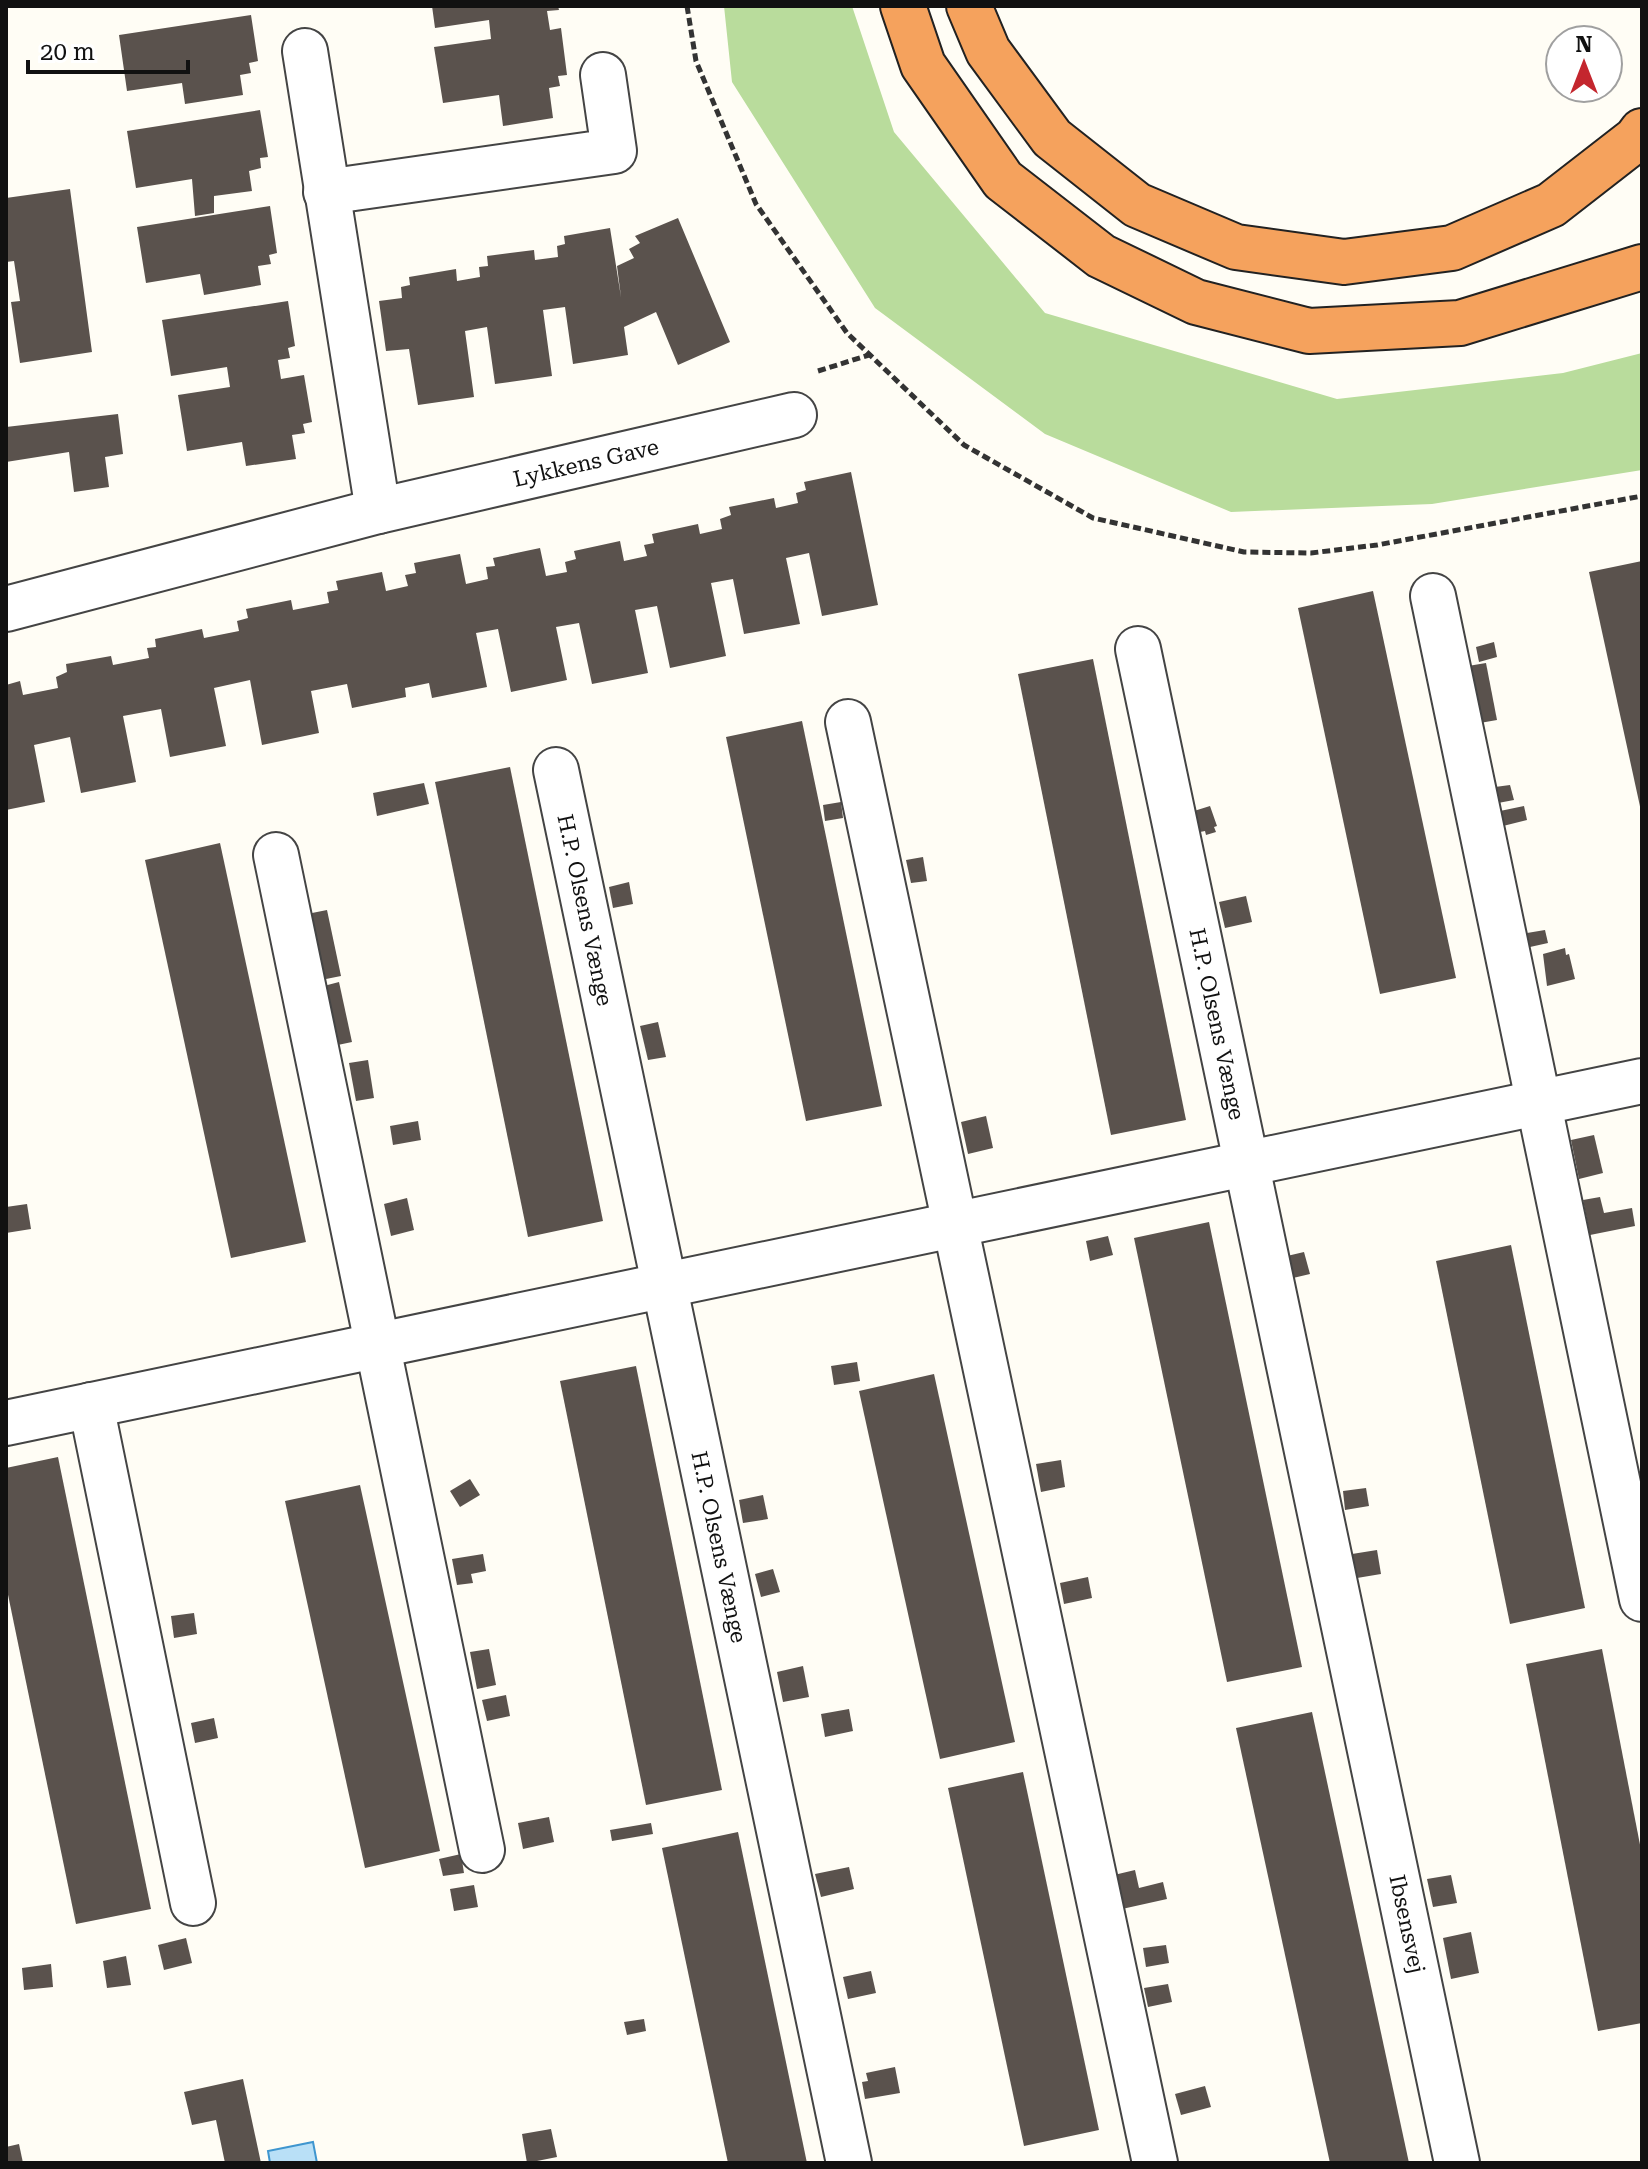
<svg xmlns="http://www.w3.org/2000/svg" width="1648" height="2169" font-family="'Roboto Serif',serif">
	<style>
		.forest { fill: #b9dc9c }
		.water { fill: #b9e0f7; stroke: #3f96cf; stroke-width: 2 }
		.building { fill: #5a524d }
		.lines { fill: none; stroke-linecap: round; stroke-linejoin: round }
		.minor-casing { stroke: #444; stroke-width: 48 }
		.motorway-casing { stroke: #222; stroke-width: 48 }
		.path { stroke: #333; stroke-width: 5; stroke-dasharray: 8 4; stroke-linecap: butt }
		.minor { stroke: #fff; stroke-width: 44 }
		.motorway { stroke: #f5a25d; stroke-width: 44 }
		.labels { text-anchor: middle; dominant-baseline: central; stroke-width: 8; stroke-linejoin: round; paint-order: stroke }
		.street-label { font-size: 22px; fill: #111; stroke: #fff }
	</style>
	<rect width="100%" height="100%" fill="#fffdf5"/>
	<!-- forest -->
	<polygon class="forest" points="724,6 852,6 894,132 1045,313 1337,399 1563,373 1642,353 1642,470 1432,504 1231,512 1045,434 875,308 732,82"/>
	<!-- water -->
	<polygon class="water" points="313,2142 317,2163 270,2163 268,2151"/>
	<!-- building -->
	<g class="building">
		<polygon points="432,6 558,6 559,10 547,11 550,30 561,28 567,75 558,76 560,86 549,88 553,118 503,126 499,95 443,103 434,47 491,39 489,20 435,28"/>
		<polygon points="251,15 258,61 249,63 251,73 240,75 243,95 185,104 182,83 127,91 119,35"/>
		<polygon points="260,110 268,157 260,158 261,168 249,171 252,191 214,196 214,213 195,216 192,179 136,188 127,131"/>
		<polygon points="70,189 92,352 20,363 11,302 20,301 14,261 6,262 6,198"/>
		<polygon points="270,206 277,253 269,255 271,264 258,266 261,285 204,295 200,274 146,283 137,227"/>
		<polygon points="678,218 730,342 678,365 656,312 624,327 628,355 573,364 565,307 543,310 552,376 495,384 487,327 465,331 474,397 418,405 409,349 386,351 379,301 402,298 401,287 410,285 409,277 456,269 457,281 480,277 479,267 488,266 487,256 534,250 535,260 558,257 557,246 565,244 564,236 610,228 621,297 617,266 634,258 629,249 640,243 635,236"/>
		<polygon points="288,301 295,346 288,348 290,358 278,360 281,379 304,375 312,422 303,424 305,433 292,435 296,459 246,466 242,442 187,451 178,395 230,387 227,367 171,376 162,320"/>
		<polygon points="118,414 123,454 105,457 109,487 74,492 69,452 6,462 6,427"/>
		<polygon points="851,472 878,605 822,616 809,553 786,558 800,624 744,634 733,579 711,583 726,656 670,668 657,606 635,610 648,673 592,684 579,623 556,627 567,680 511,692 498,629 476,633 487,687 432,698 429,683 405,688 406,697 352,708 347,684 311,691 319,733 262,745 250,680 214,688 226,746 170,757 161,709 123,716 136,782 81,793 70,737 34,745 45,802 6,810 6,685 20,681 23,695 58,688 56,677 67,672 66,664 111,656 113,665 149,658 147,648 156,647 155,639 202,629 204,638 239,631 237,621 248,618 246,609 291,600 293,610 329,603 327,592 338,590 336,581 382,572 386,591 408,586 405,575 416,573 414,563 460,554 466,584 488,579 486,567 495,566 493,558 540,548 546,576 567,572 565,562 576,559 574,551 620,541 624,561 647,556 644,545 654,543 652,534 698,524 700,534 722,529 720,519 731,515 729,507 774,498 776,508 798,503 796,493 806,490 804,482"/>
		<polygon points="1642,561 1642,810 1641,811 1589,572"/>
		<polygon points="1373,591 1456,978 1380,994 1298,608"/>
		<polygon points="1494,642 1497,657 1479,662 1476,647"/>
		<polygon points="1093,659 1186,1120 1111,1135 1018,674"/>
		<polygon points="1486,663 1497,720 1474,724 1462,667"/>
		<polygon points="802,721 882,1106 806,1121 726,737"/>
		<polygon points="510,767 603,1221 528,1237 435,782"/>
		<polygon points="424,783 429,804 377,816 373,793"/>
		<polygon points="1510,785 1514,800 1498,803 1495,787"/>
		<polygon points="841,802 843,818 825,821 823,805"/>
		<polygon points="1210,806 1217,826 1214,827 1216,832 1206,835 1205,831 1200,832 1194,811"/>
		<polygon points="1524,806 1527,820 1503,826 1500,811"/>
		<polygon points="220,843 306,1242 231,1258 145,860"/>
		<polygon points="923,857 927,881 911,883 906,860"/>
		<polygon points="629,882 633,904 613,908 609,887"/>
		<polygon points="1246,896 1252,922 1225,928 1219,902"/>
		<polygon points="327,910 341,976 321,980 307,914"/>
		<polygon points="1545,930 1548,943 1530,947 1527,933"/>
		<polygon points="1565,948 1566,955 1569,954 1575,979 1547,986 1543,954"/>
		<polygon points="339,982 352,1042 333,1046 320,987"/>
		<polygon points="658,1022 666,1057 648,1060 640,1026"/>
		<polygon points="368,1060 374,1098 356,1101 349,1063"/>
		<polygon points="986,1116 993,1148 968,1154 961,1122"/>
		<polygon points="418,1121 421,1140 393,1145 390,1126"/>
		<polygon points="1594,1135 1603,1173 1579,1179 1571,1140"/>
		<polygon points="1600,1197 1604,1213 1632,1208 1635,1226 1590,1235 1583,1200"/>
		<polygon points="407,1198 414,1230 391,1236 384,1204"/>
		<polygon points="27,1204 31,1229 6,1233 6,1207"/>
		<polygon points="1209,1222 1302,1667 1227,1682 1134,1238"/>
		<polygon points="1108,1236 1113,1255 1090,1261 1086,1241"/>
		<polygon points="1511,1245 1585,1608 1510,1624 1436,1261"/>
		<polygon points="1304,1252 1310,1274 1293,1278 1287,1256"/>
		<polygon points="857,1362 860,1381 834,1385 831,1366"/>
		<polygon points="636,1366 722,1790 646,1805 560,1381"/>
		<polygon points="934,1374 1015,1742 940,1759 859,1391"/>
		<polygon points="58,1457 151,1909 76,1924 6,1585 6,1468"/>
		<polygon points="1061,1460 1065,1487 1041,1492 1036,1464"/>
		<polygon points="470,1479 480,1495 460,1507 450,1491"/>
		<polygon points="360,1485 440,1851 365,1868 285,1501"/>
		<polygon points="1366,1488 1369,1506 1345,1510 1343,1491"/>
		<polygon points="763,1495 768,1519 743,1523 739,1500"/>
		<polygon points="1377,1550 1381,1574 1357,1578 1352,1554"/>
		<polygon points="483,1554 486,1571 471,1574 473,1583 457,1585 452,1559"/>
		<polygon points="773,1569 780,1592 761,1597 755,1574"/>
		<polygon points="1088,1577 1092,1598 1064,1604 1060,1583"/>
		<polygon points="194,1613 197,1634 174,1638 171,1616"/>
		<polygon points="489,1649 496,1685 477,1689 470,1652"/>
		<polygon points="1602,1649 1642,1855 1642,2023 1598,2031 1526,1664"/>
		<polygon points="803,1666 809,1697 783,1702 777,1672"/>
		<polygon points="506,1695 510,1716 487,1721 482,1700"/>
		<polygon points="849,1709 853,1731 825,1737 821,1714"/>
		<polygon points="1312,1712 1409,2163 1330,2163 1236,1728"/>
		<polygon points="214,1718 218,1738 195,1743 191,1723"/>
		<polygon points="1023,1772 1099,2130 1024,2146 948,1788"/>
		<polygon points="549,1817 554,1842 523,1849 518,1823"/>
		<polygon points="651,1823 653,1834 612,1841 610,1830"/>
		<polygon points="738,1832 807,2163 728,2163 662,1848"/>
		<polygon points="461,1854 464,1873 443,1876 439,1859"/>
		<polygon points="849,1867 854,1889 821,1897 815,1874"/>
		<polygon points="1135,1870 1139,1888 1163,1882 1167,1899 1122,1909 1114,1875"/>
		<polygon points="1451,1875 1457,1903 1433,1907 1427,1879"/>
		<polygon points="474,1885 478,1907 454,1911 450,1889"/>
		<polygon points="1471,1932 1479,1973 1451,1979 1443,1938"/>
		<polygon points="186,1938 192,1963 164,1970 158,1945"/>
		<polygon points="1166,1945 1169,1963 1146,1967 1143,1948"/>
		<polygon points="126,1956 131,1985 107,1988 103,1961"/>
		<polygon points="51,1964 53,1987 24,1990 22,1968"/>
		<polygon points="871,1971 876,1993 848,1999 843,1977"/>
		<polygon points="1168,1984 1172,2002 1148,2007 1144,1988"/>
		<polygon points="644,2019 646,2031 627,2035 624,2022"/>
		<polygon points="895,2067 900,2093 865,2099 862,2082 868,2081 866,2073"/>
		<polygon points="243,2079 261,2163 225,2163 216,2120 192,2125 184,2092"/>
		<polygon points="1205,2086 1211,2107 1181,2115 1175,2094"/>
		<polygon points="551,2129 557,2157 527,2163 522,2134"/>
		<polygon points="19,2144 23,2163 6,2163 6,2147"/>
	</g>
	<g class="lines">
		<defs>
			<g id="minor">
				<polyline points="305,51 378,511"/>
				<polyline points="326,192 614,151 603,75"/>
				<polyline points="1433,596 1642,1599"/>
				<polyline points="6,609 378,511 794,415"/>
				<polyline points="1138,649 1457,2163"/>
				<polyline points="848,722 1155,2163"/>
				<polyline points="556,770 849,2163"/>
				<polyline points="276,855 482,1850"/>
				<polyline points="91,1405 193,1903"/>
				<polyline points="6,1423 1642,1081"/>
			</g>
			<g id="motorway">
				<polyline points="903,6 923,65 1003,180 1101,256 1196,302 1309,331 1460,323 1642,267"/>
				<polyline points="969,6 988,51 1052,138 1137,205 1236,247 1344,262 1452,248 1551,205 1636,139 1642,131"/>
			</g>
		</defs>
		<!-- minor casing -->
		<use href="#minor" class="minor-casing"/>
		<!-- motorway casing -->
		<use href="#motorway" class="motorway-casing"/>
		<!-- path -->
		<g class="path">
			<polyline points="687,6 696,61 756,204 847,333 964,445 1093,518 1244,552 1311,553 1377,545 1642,496"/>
			<polyline points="818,371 869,355"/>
		</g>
		<!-- minor -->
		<use href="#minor" class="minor"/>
		<!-- motorway -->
		<use href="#motorway" class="motorway"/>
	</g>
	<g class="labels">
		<!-- street labels -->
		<g class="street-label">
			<text transform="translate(586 463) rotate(-13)">Lykkens Gave</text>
			<text transform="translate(585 910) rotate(78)">H.P. Olsens Vænge</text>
			<text transform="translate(1217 1024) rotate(78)">H.P. Olsens Vænge</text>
			<text transform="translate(719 1547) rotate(78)">H.P. Olsens Vænge</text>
			<text transform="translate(1407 1924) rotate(78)">Ibsensvej</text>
		</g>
	</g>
	<!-- border -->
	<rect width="1648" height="2169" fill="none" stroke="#111111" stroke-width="16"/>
	<!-- north arrow -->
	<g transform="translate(1584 64)"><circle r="38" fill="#ffffff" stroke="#a0a0a0" stroke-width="2"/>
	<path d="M0-6L14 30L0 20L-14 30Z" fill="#c4262e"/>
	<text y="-12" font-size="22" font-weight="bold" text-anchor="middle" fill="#111111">N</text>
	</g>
	<!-- scale -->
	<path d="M28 60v12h160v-12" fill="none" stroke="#111111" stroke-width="4"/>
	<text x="40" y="60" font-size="24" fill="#111111" stroke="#ffffff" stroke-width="6" paint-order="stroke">20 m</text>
</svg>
